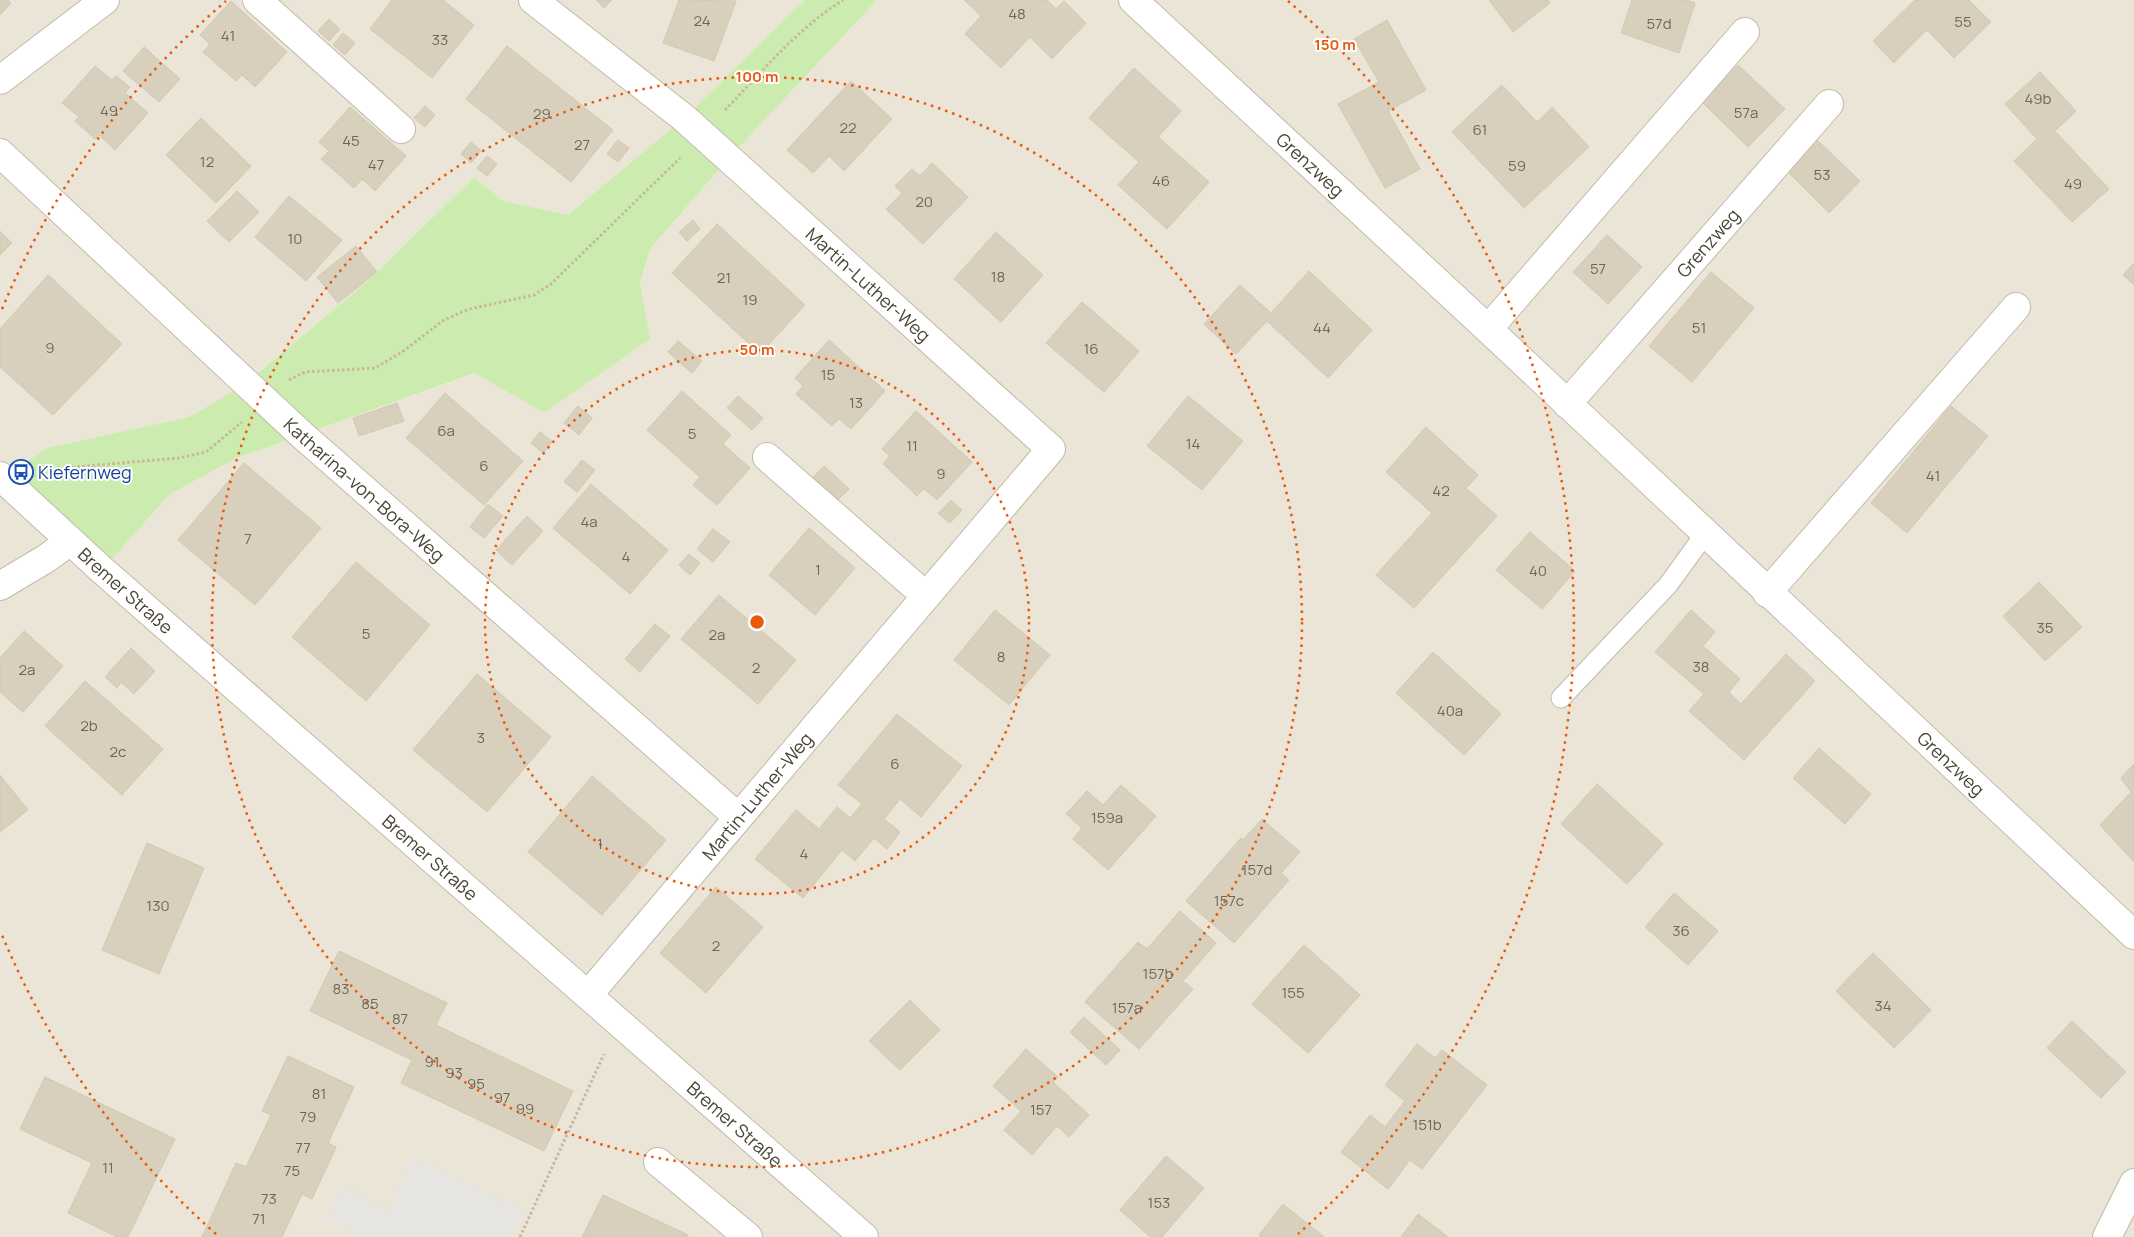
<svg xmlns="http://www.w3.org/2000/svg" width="2134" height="1237" font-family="Manrope,sans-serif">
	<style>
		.residential { fill: #eae5d6 }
		.green { fill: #ccecaf }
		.parking { fill: #e7e5e1 }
		.building { fill: #d8d0bd; stroke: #d3c8b0 }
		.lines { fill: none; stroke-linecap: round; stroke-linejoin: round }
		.service-casing { stroke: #c2bbaa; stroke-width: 21 }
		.minor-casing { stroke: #c2bbaa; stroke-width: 30 }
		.tertiary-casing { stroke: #c2bbaa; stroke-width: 30 }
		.path { stroke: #c5b99a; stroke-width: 3; stroke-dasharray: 2.5 2.5; stroke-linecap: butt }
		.service { stroke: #fff; stroke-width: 19 }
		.minor { stroke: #fff; stroke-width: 28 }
		.tertiary { stroke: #fff; stroke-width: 28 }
		.ring { fill: none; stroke: #e8590c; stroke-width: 2.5; stroke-dasharray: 2.5 5 }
		.labels { text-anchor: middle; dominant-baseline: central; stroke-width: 4; stroke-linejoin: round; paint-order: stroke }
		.number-label { font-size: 15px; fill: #6e6758 }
		.street-label { font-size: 18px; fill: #4a4436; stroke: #fff }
		.transit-label { font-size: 18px; fill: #164399; stroke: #fff; text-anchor: start }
		.centre { fill: #e8590c; stroke: #fff; stroke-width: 2.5 }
		.ring-label { font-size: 15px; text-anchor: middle; font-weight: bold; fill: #e8590c; stroke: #fff; stroke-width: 4; stroke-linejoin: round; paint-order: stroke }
	</style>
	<rect width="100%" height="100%" fill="#f5f3e9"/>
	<!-- residential -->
	<polygon class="residential" points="0,0 805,0 684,118 568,215 503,201 474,177 368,281 245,384 189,417 47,448 102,570 170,494 237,458 476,373 544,413 649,339 640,283 650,249 729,158 877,0 2134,0 2134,1237 0,1237"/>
	<!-- green -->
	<polygon class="green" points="805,0 877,0 729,158 650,249 640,283 650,339 544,413 475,373 237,458 170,494 102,570 3,479 47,448 189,417 245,384 368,281 474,177 503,201 568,215 684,118"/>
	<!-- parking -->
	<polygon class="parking" points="412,1158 524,1210 511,1237 364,1237 327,1219 342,1187 388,1209"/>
	<!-- building -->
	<g class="building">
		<polygon points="0,0 8,0 11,3 0,15"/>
		<polygon points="392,0 443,0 474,25 432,78 370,29"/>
		<polygon points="596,0 612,0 604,8"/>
		<polygon points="679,0 736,1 714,61 663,43"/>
		<polygon points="964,0 1047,0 1056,9 1064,1 1086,23 1052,59 1030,37 1001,68 965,34 981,16"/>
		<polygon points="1489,0 1548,0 1550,3 1513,32"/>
		<polygon points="1632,0 1686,0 1695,3 1679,53 1621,33"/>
		<polygon points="1915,0 1969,0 1991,22 1954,58 1927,30 1894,63 1873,41"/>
		<polygon points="231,1 287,52 255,87 242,75 236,81 203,52 210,44 200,35"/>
		<polygon points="329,19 340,29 329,41 318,31"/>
		<polygon points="1387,20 1426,90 1388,111 1420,169 1385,188 1338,104 1379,82 1354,39"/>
		<polygon points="343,33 355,43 345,55 333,45"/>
		<polygon points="507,46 613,130 571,182 466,99"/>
		<polygon points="144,47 180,79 159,102 123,71"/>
		<polygon points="1738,65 1785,109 1748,147 1702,102"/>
		<polygon points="95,66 112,80 116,76 130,87 125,93 148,113 115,150 99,135 95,139 75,121 79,117 62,103"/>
		<polygon points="1134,68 1181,111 1158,137 1209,182 1167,229 1118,185 1139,162 1089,118"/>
		<polygon points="2040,72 2076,111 2055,131 2109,189 2072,222 2014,161 2037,139 2005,104"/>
		<polygon points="851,81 892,119 844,171 829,156 813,173 787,150"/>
		<polygon points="1502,85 1537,122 1552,107 1589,147 1524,208 1452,132"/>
		<polygon points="425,106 435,115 425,127 414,118"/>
		<polygon points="350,107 406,156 375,191 362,179 354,188 321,159 329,151 319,142"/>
		<polygon points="201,118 251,166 216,203 166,155"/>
		<polygon points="618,140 629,148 618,162 607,154"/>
		<polygon points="1817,140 1860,181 1829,213 1787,171"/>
		<polygon points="471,142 481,151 471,163 461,154"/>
		<polygon points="487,156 497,164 487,176 477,168"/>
		<polygon points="932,163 968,197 923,244 886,209 902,193 895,186 912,169 920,176"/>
		<polygon points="237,191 259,212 229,242 207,221"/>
		<polygon points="289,196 342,240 306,281 255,237"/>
		<polygon points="693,220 700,229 687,241 679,232"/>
		<polygon points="717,224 805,305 760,354 672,273"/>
		<polygon points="0,231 12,243 0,255"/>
		<polygon points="996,232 1043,275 1001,322 954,279"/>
		<polygon points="1607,235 1642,267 1608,304 1573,272"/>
		<polygon points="356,246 377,272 338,303 317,277"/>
		<polygon points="2134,263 2134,285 2123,275"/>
		<polygon points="1309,271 1372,330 1328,378 1267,321 1236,354 1204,324 1240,285 1271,313"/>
		<polygon points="1711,272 1754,308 1692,382 1649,346"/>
		<polygon points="48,275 122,344 53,415 0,367 0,329"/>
		<polygon points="1082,302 1139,351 1104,392 1046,343"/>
		<polygon points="829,340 885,391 851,429 839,419 832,426 796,394 803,386 795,378"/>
		<polygon points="678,341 702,361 692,373 668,352"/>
		<polygon points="682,391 731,435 723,444 750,468 717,505 693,485 700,477 647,430"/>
		<polygon points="445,393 523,461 484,505 406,438"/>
		<polygon points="738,396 763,418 752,430 727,408"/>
		<polygon points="1188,396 1243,441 1202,490 1147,446"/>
		<polygon points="397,403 404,421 359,436 353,418"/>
		<polygon points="578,406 592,418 579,435 564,423"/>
		<polygon points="1951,406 1988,436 1907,533 1871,503"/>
		<polygon points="916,411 972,462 937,500 924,489 917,496 883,464 890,456 882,449"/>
		<polygon points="1426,427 1478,475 1466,488 1497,516 1414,608 1376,575 1432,513 1386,472"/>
		<polygon points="540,432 552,442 543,453 531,443"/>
		<polygon points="582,460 595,470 577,492 564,482"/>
		<polygon points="244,463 321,528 255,605 178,540"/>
		<polygon points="824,466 849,489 838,500 813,477"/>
		<polygon points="591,484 668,550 630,594 553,528"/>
		<polygon points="951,500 962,510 950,523 938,513"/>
		<polygon points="488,504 503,516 484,538 470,527"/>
		<polygon points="527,516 543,531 512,565 496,550"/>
		<polygon points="809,528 855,568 815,615 769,575"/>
		<polygon points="713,529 730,542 713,562 697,549"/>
		<polygon points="1530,532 1575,571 1542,609 1496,570"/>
		<polygon points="689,554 700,563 690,575 679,565"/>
		<polygon points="356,562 430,625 366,701 292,637"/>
		<polygon points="2039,582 2082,627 2045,661 2003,616"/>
		<polygon points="719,595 796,660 758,704 681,639"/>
		<polygon points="995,610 1050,655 1009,705 954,660"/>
		<polygon points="1691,610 1715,632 1703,646 1740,679 1729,692 1741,704 1786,654 1815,681 1744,760 1689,711 1704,694 1655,652"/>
		<polygon points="655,624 670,636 640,672 625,659"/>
		<polygon points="24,631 63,666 23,712 0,692 0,658"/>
		<polygon points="131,648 155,671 134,694 121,682 117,688 105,677"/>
		<polygon points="1433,652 1501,714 1464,755 1396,693"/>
		<polygon points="477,674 551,737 487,812 413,750"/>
		<polygon points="85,681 163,749 122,795 45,726"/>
		<polygon points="897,714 962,766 921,817 900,799 884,819 900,832 887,849 874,838 855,861 842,850 803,898 755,859 796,810 819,829 837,807 850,818 862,804 838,785"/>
		<polygon points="1819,748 1871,794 1845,824 1793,778"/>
		<polygon points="2134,764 2134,862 2100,825 2131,792 2121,778"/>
		<polygon points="0,775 28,810 0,832"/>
		<polygon points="592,776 666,840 602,915 528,852"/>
		<polygon points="1597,784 1663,844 1627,884 1561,824"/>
		<polygon points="1121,785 1156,816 1108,870 1073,839 1082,828 1066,814 1087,791 1103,805"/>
		<polygon points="1262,819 1300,852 1281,873 1289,880 1234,943 1186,901 1241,838 1243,840"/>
		<polygon points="147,843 204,868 159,974 102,950"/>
		<polygon points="716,887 763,927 706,993 660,953"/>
		<polygon points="1674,893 1718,931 1688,965 1645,927"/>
		<polygon points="1180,911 1216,943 1183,981 1193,989 1139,1049 1085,1002 1138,942 1147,949"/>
		<polygon points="1304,945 1360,995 1308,1053 1252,1004"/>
		<polygon points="339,951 447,1003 436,1025 573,1091 544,1151 401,1083 412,1060 310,1011"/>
		<polygon points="1873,953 1931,1010 1894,1048 1836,991"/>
		<polygon points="910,1000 940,1030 900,1070 869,1041"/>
		<polygon points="1084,1017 1120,1050 1106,1065 1070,1032"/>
		<polygon points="2072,1021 2126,1072 2101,1098 2047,1048"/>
		<polygon points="1417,1044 1435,1058 1442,1050 1487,1085 1422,1169 1410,1160 1388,1189 1341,1152 1370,1115 1385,1127 1405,1101 1385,1085"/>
		<polygon points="1026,1049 1058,1077 1053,1082 1089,1115 1069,1137 1057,1126 1032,1155 1004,1130 1021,1111 993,1086"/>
		<polygon points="288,1056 354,1087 328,1143 336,1147 312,1199 302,1194 282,1237 202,1237 236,1163 246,1167 271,1115 262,1111"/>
		<polygon points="45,1077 175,1139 128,1237 117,1237 68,1213 92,1163 20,1129"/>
		<polygon points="1166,1156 1204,1188 1162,1237 1150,1237 1120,1210"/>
		<polygon points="603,1195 688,1235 687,1237 582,1237"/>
		<polygon points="1283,1204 1324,1237 1261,1237 1259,1235"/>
		<polygon points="1418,1214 1448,1237 1401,1237"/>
	</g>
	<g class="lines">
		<defs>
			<polyline id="service" points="1561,698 1668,585 1705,534"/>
			<g id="minor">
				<polyline points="257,0 401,129"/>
				<path id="s1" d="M533 0 684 118 1051 449 588 995"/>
				<path id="s2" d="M1133 0 1488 329 2134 935"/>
				<polyline points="0,80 105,0"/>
				<path id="s3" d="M0 153 302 435 738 817"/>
				<polyline points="1488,329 1745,32"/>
				<path id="s4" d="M1567 404 1829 104"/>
				<polyline points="767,457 926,596"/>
				<polyline points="0,586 47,558 70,541"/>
				<polyline points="1767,593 2016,307"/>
				<polyline points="658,1162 748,1237"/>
				<polyline points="2107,1237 2134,1183"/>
			</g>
			<g id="tertiary">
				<path id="s5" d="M0 476 102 570 864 1237"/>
			</g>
		</defs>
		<!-- service casing -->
		<use href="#service" class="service-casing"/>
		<!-- minor casing -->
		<use href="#minor" class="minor-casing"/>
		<!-- tertiary casing -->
		<use href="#tertiary" class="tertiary-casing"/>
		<!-- path -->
		<g class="path">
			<path d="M725 110C762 72 798 28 843 0"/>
			<polyline points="289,380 305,372 375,368 402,352 444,320 469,309 534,295 551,284 680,158"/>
			<polyline points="50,478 66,469 75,467 179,458 206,452 242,422"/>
			<polyline points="520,1237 604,1054"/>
		</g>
		<!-- service -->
		<use href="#service" class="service"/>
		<!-- minor -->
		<use href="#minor" class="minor"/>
		<!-- tertiary -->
		<use href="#tertiary" class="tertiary"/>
	</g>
	<!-- distance rings -->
	<g class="ring">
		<circle cx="757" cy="622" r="272"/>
		<circle cx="757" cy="622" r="545"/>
		<path d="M216 1234A817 817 0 0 1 2 935M2 309A817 817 0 0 1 226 1M1288 1A817 817 0 0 1 1298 1234"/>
	</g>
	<!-- icons -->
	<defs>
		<symbol id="bus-ring" viewBox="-11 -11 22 22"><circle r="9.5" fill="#fff" stroke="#1a4fb4" stroke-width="1.5"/><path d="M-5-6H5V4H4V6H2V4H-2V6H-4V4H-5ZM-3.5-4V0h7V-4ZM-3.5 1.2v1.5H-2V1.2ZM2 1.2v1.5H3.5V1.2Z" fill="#1a4fb4"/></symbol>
	</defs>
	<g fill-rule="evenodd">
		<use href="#bus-ring" x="7" y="458" width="28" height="28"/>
	</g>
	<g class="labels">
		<!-- number labels -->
		<g class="number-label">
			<text x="1017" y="13">48</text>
			<text x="702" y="20">24</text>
			<text x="1963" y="21">55</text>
			<text x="1659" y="23">57d</text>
			<text x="228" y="35">41</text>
			<text x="440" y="39">33</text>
			<text x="2038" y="98">49b</text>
			<text x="109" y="110">49</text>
			<text x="1746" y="112">57a</text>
			<text x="542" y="113">29</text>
			<text x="848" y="127">22</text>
			<text x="1480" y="129">61</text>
			<text x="351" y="140">45</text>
			<text x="582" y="144">27</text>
			<text x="207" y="161">12</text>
			<text x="376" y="164">47</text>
			<text x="1517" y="165">59</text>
			<text x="1822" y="174">53</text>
			<text x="1161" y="180">46</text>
			<text x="2073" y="183">49</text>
			<text x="924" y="201">20</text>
			<text x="295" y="238">10</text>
			<text x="1598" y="268">57</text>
			<text x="998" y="276">18</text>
			<text x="724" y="277">21</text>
			<text x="750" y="299">19</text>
			<text x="1322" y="327">44</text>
			<text x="1699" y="327">51</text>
			<text x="50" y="347">9</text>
			<text x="1091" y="348">16</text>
			<text x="828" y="374">15</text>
			<text x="856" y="402">13</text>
			<text x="446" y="430">6a</text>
			<text x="692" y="433">5</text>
			<text x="1193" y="443">14</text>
			<text x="912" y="445">11</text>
			<text x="484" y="465">6</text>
			<text x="941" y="473">9</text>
			<text x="1933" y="475">41</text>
			<text x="1441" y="490">42</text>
			<text x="589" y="521">4a</text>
			<text x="248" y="538">7</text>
			<text x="626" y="556">4</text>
			<text x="818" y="569">1</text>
			<text x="1538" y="570">40</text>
			<text x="2045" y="627">35</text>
			<text x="366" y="633">5</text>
			<text x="717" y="634">2a</text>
			<text x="1001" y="656">8</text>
			<text x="1701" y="666">38</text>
			<text x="756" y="667">2</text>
			<text x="27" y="669">2a</text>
			<text x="1450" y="710">40a</text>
			<text x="89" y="725">2b</text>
			<text x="481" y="737">3</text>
			<text x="118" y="751">2c</text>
			<text x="895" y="763">6</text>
			<text x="1107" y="817">159a</text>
			<text x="600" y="843">1</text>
			<text x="804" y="853">4</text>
			<text x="1257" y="869">157d</text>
			<text x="1229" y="900">157c</text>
			<text x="158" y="905">130</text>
			<text x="1681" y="930">36</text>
			<text x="716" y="945">2</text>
			<text x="1158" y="973">157b</text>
			<text x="341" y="988">83</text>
			<text x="1293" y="992">155</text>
			<text x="370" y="1003">85</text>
			<text x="1883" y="1005">34</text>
			<text x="1127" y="1007">157a</text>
			<text x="400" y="1018">87</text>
			<text x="432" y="1061">91</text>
			<text x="454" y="1072">93</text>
			<text x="476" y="1083">95</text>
			<text x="319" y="1093">81</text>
			<text x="502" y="1097">97</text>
			<text x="525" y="1108">99</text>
			<text x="1041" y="1109">157</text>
			<text x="308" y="1116">79</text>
			<text x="1427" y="1124">151b</text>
			<text x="303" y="1147">77</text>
			<text x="108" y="1167">11</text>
			<text x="292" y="1170">75</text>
			<text x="269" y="1198">73</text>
			<text x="1159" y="1202">153</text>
			<text x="259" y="1218">71</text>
		</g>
		<!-- street labels -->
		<g class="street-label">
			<text stroke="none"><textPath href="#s2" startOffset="242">Grenzweg</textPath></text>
			<text stroke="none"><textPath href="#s4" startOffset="214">Grenzweg</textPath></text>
			<text stroke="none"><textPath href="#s1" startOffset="440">Martin-Luther-Weg</textPath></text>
			<text stroke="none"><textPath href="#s3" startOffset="496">Katharina-von-Bora-Weg</textPath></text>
			<text stroke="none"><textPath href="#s5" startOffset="170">Bremer Straße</textPath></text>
			<text stroke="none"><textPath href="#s2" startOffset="1119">Grenzweg</textPath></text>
			<text transform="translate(757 796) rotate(-50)">Martin-Luther-Weg</text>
			<text stroke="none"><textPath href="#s5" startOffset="575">Bremer Straße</textPath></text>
			<text stroke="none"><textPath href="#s5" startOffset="980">Bremer Straße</textPath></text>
		</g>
		<!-- transit labels -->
		<g class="transit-label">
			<text x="38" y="472">Kiefernweg</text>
		</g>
	</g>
	<circle cx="757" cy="622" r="8" class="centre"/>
	<g class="ring-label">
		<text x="1335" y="50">150 m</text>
		<text x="757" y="82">100 m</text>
		<text x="757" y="355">50 m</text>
	</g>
</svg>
